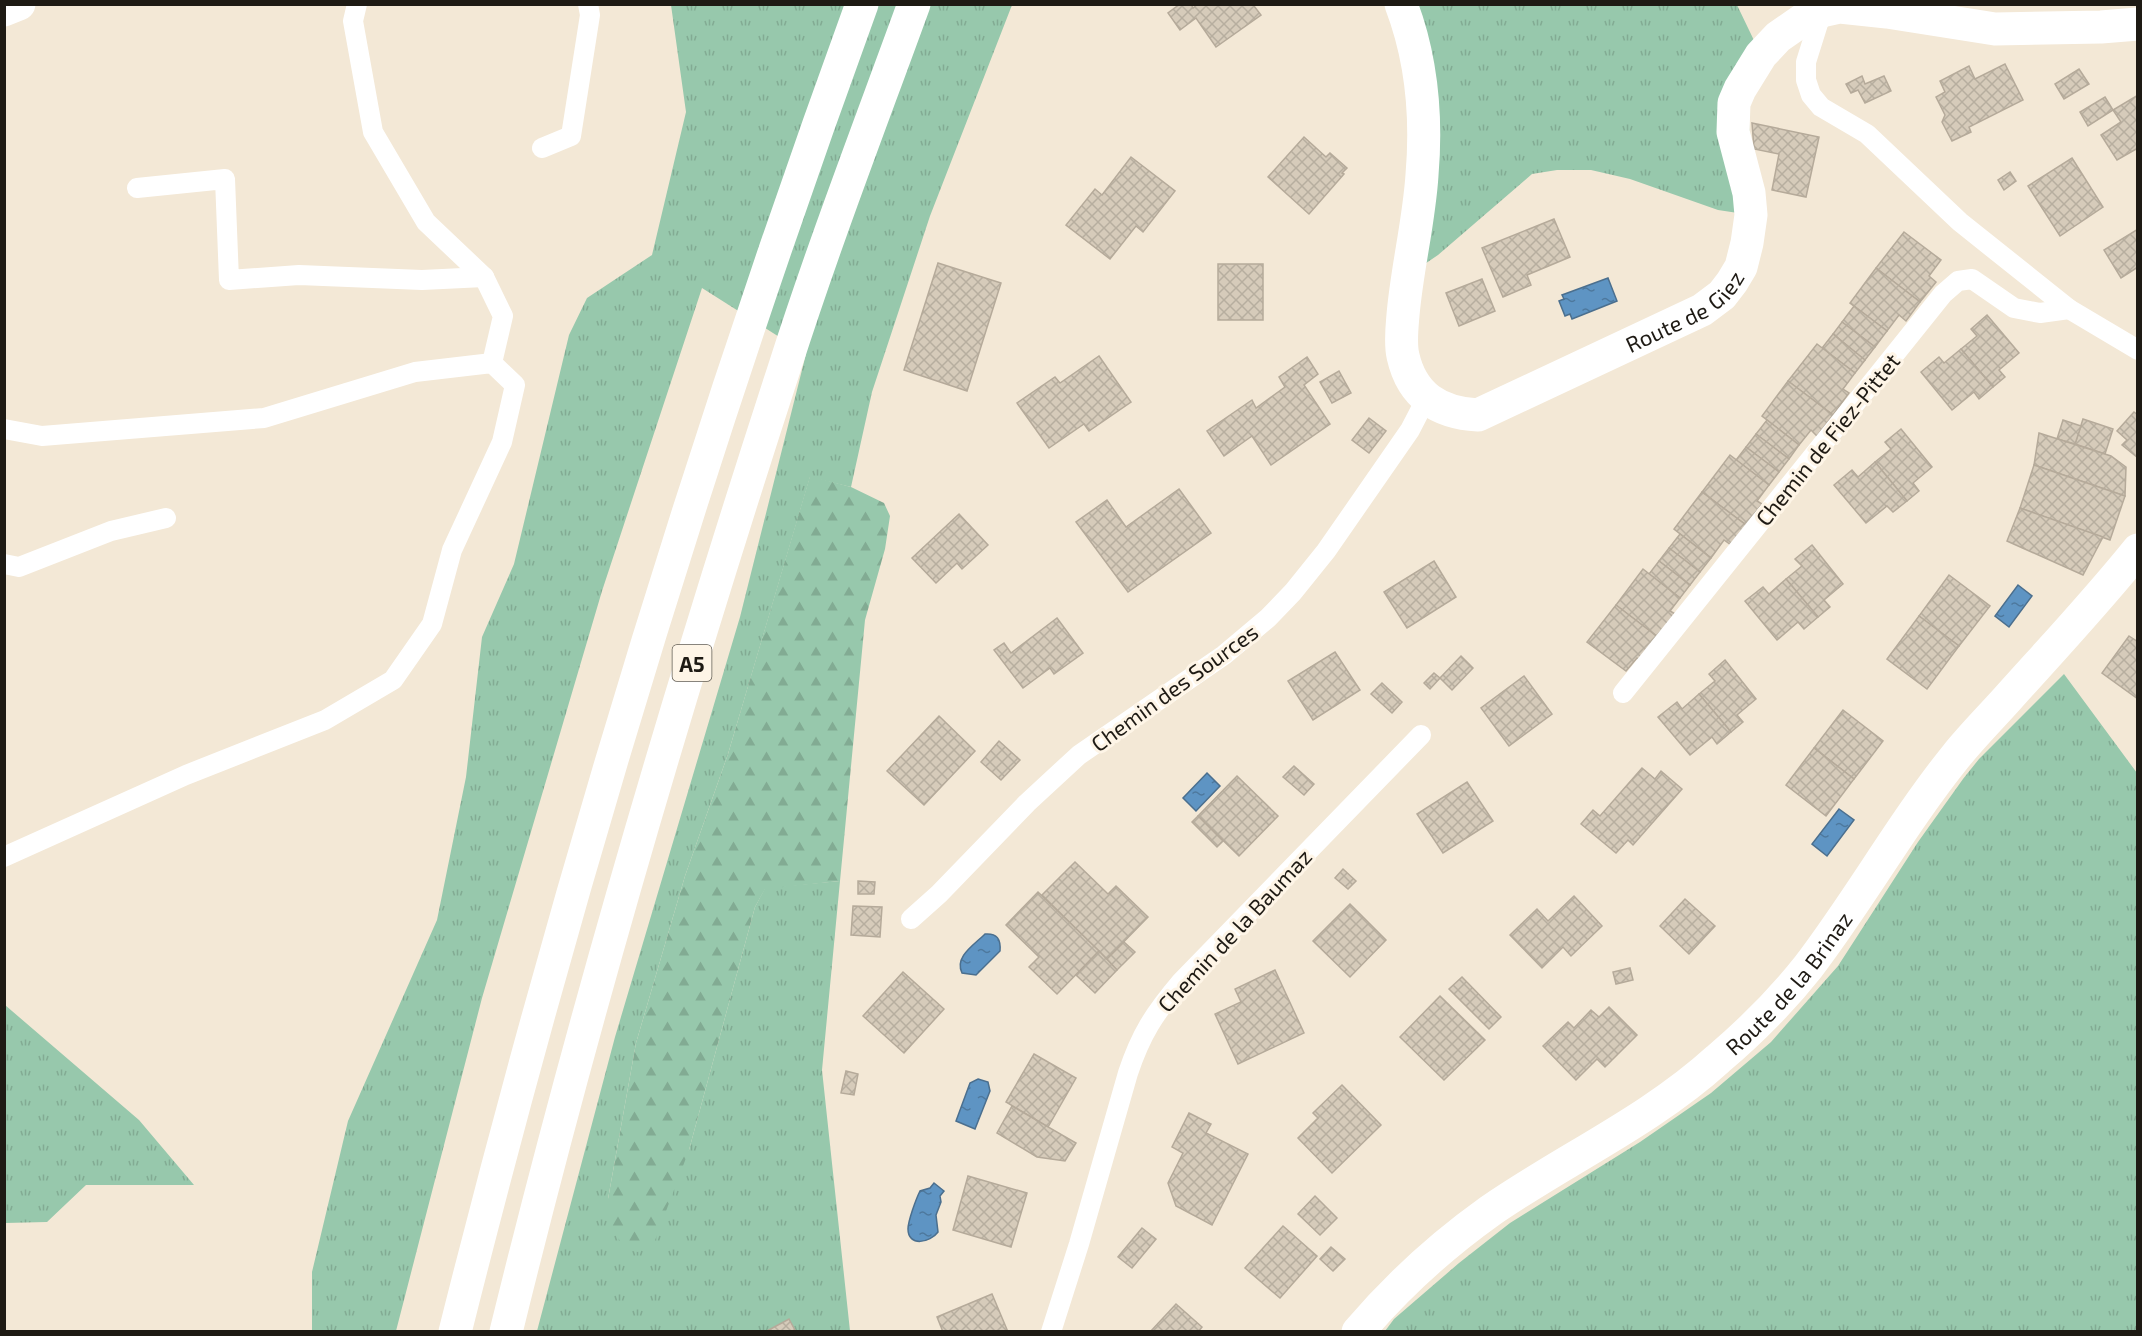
<svg xmlns="http://www.w3.org/2000/svg" width="2142" height="1336" font-family="'Exo 2',sans-serif">
	<style>
		.grass { fill: url(#grass-tufts) }
		.forest { fill: url(#forest-firs) }
		.water { fill: url(#water-ripples); stroke: #4b6f8e; stroke-width: 1.5 }
		.building { fill: url(#building-cross-hatch); stroke: #b5aa9a; stroke-width: 1.5 }
		.lines { fill: none; stroke-linecap: round; stroke-linejoin: round }
		.service { stroke: #fff; stroke-width: 20 }
		.minor { stroke: #fff; stroke-width: 33 }
		.tertiary { stroke: #fff; stroke-width: 33 }
		.motorway { stroke: #fff; stroke-width: 33 }
		.labels { text-anchor: middle; dominant-baseline: central; stroke-width: 6; stroke-linejoin: round; paint-order: stroke }
		.shield { fill: #fef5e7; stroke: #615c53; stroke-width: 1.5 }
		.shield-label { font-size: 21px; font-weight: bold; fill: #1e1a14 }
		.street-label { font-size: 22px; fill: #1e1a14; stroke: #fef5e7 }
	</style>
	<defs>
		<pattern id="grass-tufts" width="24" height="20" patternUnits="userSpaceOnUse" patternTransform="scale(1.5)"><rect width="24" height="20" fill="#97c8ac"/><path d="M3 7l-1-3M5 7V3M7 7l1-3M15 17l-1-3M17 17v-4M19 17l1-3" fill="none" stroke="#82ab93"/></pattern>
		<pattern id="forest-firs" width="22" height="20" patternUnits="userSpaceOnUse" patternTransform="scale(1.5)"><rect width="22" height="20" fill="#97c8ac"/><path d="M5 1l3.5 6h-7zM16 11l3.5 6h-7z" fill="#82ab93"/></pattern>
		<pattern id="water-ripples" width="26" height="14" patternUnits="userSpaceOnUse" patternTransform="scale(1.5)"><rect width="26" height="14" fill="#5e94c3"/><path d="M2 4q2-2 4 0t4 0M15 11q2-2 4 0t4 0" fill="none" stroke="#4d789d"/></pattern>
		<pattern id="building-cross-hatch" width="8" height="8" patternUnits="userSpaceOnUse" patternTransform="scale(1.5)"><rect width="8" height="8" fill="#d6cbba"/><path d="M0 0l8 8M0 8l8-8" fill="none" stroke="#b7ae9f"/></pattern>
	</defs>
	<rect width="100%" height="100%" fill="#f3e8d6"/>
	<!-- grass -->
	<g class="grass">
		<polygon points="671,5 1012,5 930,216 872,392 851,487 810,477 728,754 685,876 636,1043 608,1199 689,1150 755,907 765,888 840,881 822,1070 850,1331 537,1331 615,1037 740,617 806,354 702,288 602,591 482,998 396,1331 312,1332 312,1272 348,1121 437,920 466,777 482,637 514,564 569,335 587,298 652,255 686,112"/>
		<polygon points="1401,5 1737,5 1761,55 1748,74 1751,215 1718,210 1630,179 1591,170 1557,170 1532,174 1438,255 1407,276 1418,217"/>
		<polygon points="2064,674 2137,773 2137,1331 1385,1331 1394,1319 1459,1263 1510,1223 1640,1142 1711,1093 1771,1042 1838,966 1918,842 1963,779 1979,759"/>
		<polygon points="5,1005 139,1120 194,1185 86,1185 47,1222 5,1223"/>
	</g>
	<!-- forest -->
	<polygon class="forest" points="810,476 851,487 884,503 890,516 885,549 865,620 840,881 765,889 755,907 689,1150 654,1243 638,1252 627,1250 612,1230 608,1199 636,1043 685,876 728,754"/>
	<!-- water -->
	<g class="water">
		<polygon points="1608,278 1617,301 1572,319 1570,314 1565,316 1559,301 1564,299 1562,295"/>
		<polygon points="2018,585 2032,596 2009,627 1995,616"/>
		<polygon points="1207,773 1220,786 1196,811 1183,798"/>
		<polygon points="1839,809 1854,820 1827,856 1812,844"/>
		<path d="M985 934C997 933 1001 939 1000 951L976 975 962 973C954 957 974 945 985 934Z"/>
		<polygon points="978,1079 988,1082 990,1091 975,1129 956,1121 970,1083"/>
		<path d="M934 1183 944 1191 940 1196 941 1202 936 1215 938 1232C930 1243 908 1247 908 1229 908 1221 916 1199 920 1191L930 1188Z"/>
	</g>
	<!-- building -->
	<g class="building">
		<polygon points="1180,4 1191,4 1193,8 1198,4 1255,4 1254,6 1261,15 1216,47 1196,18 1180,30 1168,13"/>
		<polygon points="2005,64 2023,100 1969,127 1971,132 1952,141 1942,122 1945,115 1936,97 1945,92 1940,81 1969,66 1975,79"/>
		<polygon points="2079,69 2089,84 2064,99 2055,84"/>
		<polygon points="1862,76 1865,84 1884,76 1891,91 1865,103 1858,90 1851,93 1846,84"/>
		<polygon points="2138,95 2138,148 2117,160 2101,135 2121,122 2113,110"/>
		<polygon points="2105,97 2113,110 2088,126 2080,112"/>
		<polygon points="1752,123 1819,137 1806,197 1772,190 1779,154 1754,149"/>
		<polygon points="1304,137 1326,157 1330,153 1347,168 1342,173 1344,174 1309,214 1268,177"/>
		<polygon points="1131,157 1175,191 1143,232 1136,226 1110,259 1066,225 1095,189 1102,195"/>
		<polygon points="2072,158 2103,207 2060,236 2028,186"/>
		<polygon points="2010,172 2016,181 2004,190 1998,180"/>
		<polygon points="1554,219 1570,257 1527,275 1531,285 1503,297 1482,248"/>
		<polygon points="2138,229 2138,267 2121,278 2104,250"/>
		<polygon points="1904,232 1941,260 1929,276 1936,282 1920,302 1876,268"/>
		<polygon points="938,263 1001,283 967,391 904,370"/>
		<rect x="1218" y="264" width="45" height="56"/>
		<polygon points="1876,268 1920,302 1906,321 1899,315 1887,331 1850,303"/>
		<polygon points="1482,279 1495,311 1459,326 1446,293"/>
		<polygon points="1854,306 1887,331 1875,347 1842,322"/>
		<polygon points="1987,315 2019,353 1999,370 2005,377 1993,387 1961,349 1977,336 1971,329"/>
		<polygon points="1842,322 1875,347 1865,360 1833,334"/>
		<polygon points="1833,334 1865,360 1855,373 1822,348"/>
		<polygon points="1817,344 1855,373 1843,389 1849,393 1833,415 1788,381"/>
		<polygon points="1961,349 1993,387 1979,399 1974,392 1952,410 1921,372 1939,357 1944,363"/>
		<polygon points="1099,356 1131,402 1089,431 1084,424 1049,448 1017,403 1055,377 1060,383"/>
		<polygon points="1307,357 1318,374 1304,385 1330,424 1271,465 1252,436 1224,456 1207,431 1252,400 1256,408 1285,387 1279,377"/>
		<polygon points="1339,371 1351,393 1332,403 1320,382"/>
		<polygon points="1788,381 1833,415 1817,436 1811,430 1799,445 1762,416"/>
		<polygon points="2134,412 2138,415 2138,458 2122,445 2127,440 2117,431"/>
		<polygon points="1369,418 1386,431 1369,453 1352,440"/>
		<polygon points="2083,419 2113,429 2105,454 2075,444"/>
		<polygon points="1767,420 1799,445 1789,459 1756,434"/>
		<polygon points="2063,420 2081,426 2075,444 2057,439"/>
		<polygon points="1901,429 1932,467 1913,483 1919,491 1907,501 1875,462 1891,449 1885,442"/>
		<polygon points="2039,433 2111,456 2126,467 2125,496 2034,465"/>
		<polygon points="1756,434 1789,459 1779,472 1746,447"/>
		<polygon points="1746,447 1779,472 1769,485 1736,460"/>
		<polygon points="1730,455 1769,485 1757,501 1762,504 1746,525 1702,492"/>
		<polygon points="1875,462 1907,501 1893,512 1887,506 1866,523 1834,485 1852,470 1858,477"/>
		<polygon points="2034,465 2125,496 2110,540 2020,508"/>
		<polygon points="1179,489 1211,533 1128,592 1076,522 1107,500 1126,527"/>
		<polygon points="1702,492 1746,525 1731,545 1724,540 1711,558 1674,529"/>
		<polygon points="2020,508 2103,537 2083,575 2007,541"/>
		<polygon points="959,514 988,545 962,569 957,563 936,583 912,558"/>
		<polygon points="1680,534 1711,558 1700,572 1669,548"/>
		<polygon points="1812,545 1843,584 1824,600 1830,607 1818,617 1786,579 1802,566 1795,559"/>
		<polygon points="1669,548 1700,572 1690,585 1659,561"/>
		<polygon points="1434,561 1456,597 1407,628 1384,592"/>
		<polygon points="1659,561 1690,585 1680,598 1649,574"/>
		<polygon points="1643,569 1680,598 1670,611 1677,615 1659,638 1616,605"/>
		<polygon points="1949,575 1990,606 1959,646 1919,616"/>
		<polygon points="1786,579 1818,617 1804,629 1798,622 1777,640 1745,601 1763,587 1769,594"/>
		<polygon points="1616,605 1659,638 1642,662 1637,658 1626,671 1587,642"/>
		<polygon points="1919,616 1959,646 1927,689 1887,659"/>
		<polygon points="1057,618 1083,653 1054,674 1050,668 1023,688 994,650 1004,643 1011,653"/>
		<polygon points="2129,636 2138,642 2138,699 2102,673"/>
		<polygon points="1335,652 1360,690 1313,720 1288,681"/>
		<polygon points="1461,656 1473,668 1452,690 1440,678"/>
		<polygon points="1725,660 1756,699 1737,715 1743,722 1731,732 1699,694 1715,681 1709,674"/>
		<polygon points="1434,673 1440,678 1430,689 1424,683"/>
		<polygon points="1524,676 1552,714 1509,746 1481,708"/>
		<polygon points="1382,683 1402,702 1392,713 1371,694"/>
		<polygon points="1699,694 1731,732 1717,744 1712,737 1690,755 1658,717 1677,702 1682,709"/>
		<polygon points="1843,710 1883,741 1854,779 1814,748"/>
		<polygon points="939,716 975,751 924,805 887,771"/>
		<polygon points="999,741 1020,760 1001,780 981,762"/>
		<polygon points="1814,748 1854,779 1826,816 1786,785"/>
		<polygon points="1294,766 1314,784 1304,795 1283,777"/>
		<polygon points="1642,768 1655,779 1661,771 1682,789 1633,845 1628,840 1616,853 1581,824 1593,810 1600,816"/>
		<polygon points="1237,776 1278,816 1239,856 1198,816"/>
		<polygon points="1467,782 1493,821 1443,853 1417,814"/>
		<polygon points="1198,816 1223,841 1217,847 1192,822"/>
		<polygon points="1075,862 1108,894 1116,886 1148,917 1107,959 1042,895"/>
		<polygon points="1343,869 1356,881 1348,889 1335,878"/>
		<polygon points="858,881 875,882 874,894 858,894"/>
		<polygon points="1038,892 1099,951 1057,994 1029,967 1039,957 1006,925"/>
		<polygon points="1574,896 1602,926 1571,956 1563,947 1542,968 1510,935 1537,909 1548,921"/>
		<polygon points="1685,899 1715,926 1689,954 1660,926"/>
		<polygon points="1350,904 1386,940 1350,977 1313,941"/>
		<polygon points="853,906 882,907 880,937 851,935"/>
		<polygon points="1124,942 1135,952 1117,970 1107,959"/>
		<polygon points="1099,951 1117,970 1095,993 1076,975"/>
		<polygon points="1630,968 1633,980 1616,984 1613,972"/>
		<polygon points="1275,970 1304,1033 1238,1064 1215,1014 1241,1002 1235,989"/>
		<polygon points="903,972 944,1009 904,1053 863,1016"/>
		<polygon points="1462,977 1501,1017 1489,1029 1449,989"/>
		<polygon points="1440,996 1485,1040 1444,1080 1400,1037"/>
		<polygon points="1609,1007 1637,1035 1605,1067 1597,1059 1576,1080 1543,1046 1568,1022 1574,1028 1591,1010 1599,1017"/>
		<polygon points="1034,1054 1076,1078 1048,1127 1006,1102"/>
		<polygon points="846,1071 858,1074 854,1095 841,1093"/>
		<polygon points="1342,1085 1381,1125 1332,1173 1298,1138 1318,1118 1313,1113"/>
		<polygon points="1012,1106 1076,1143 1065,1161 1037,1157 997,1133"/>
		<polygon points="1189,1113 1211,1124 1206,1133 1248,1154 1212,1225 1176,1206 1168,1183 1183,1153 1172,1147"/>
		<polygon points="968,1176 1027,1193 1011,1247 953,1230"/>
		<polygon points="1315,1196 1337,1218 1320,1235 1298,1214"/>
		<polygon points="1283,1226 1317,1256 1280,1298 1245,1268"/>
		<polygon points="1142,1228 1156,1239 1132,1268 1118,1257"/>
		<polygon points="1331,1247 1345,1259 1333,1271 1320,1259"/>
		<polygon points="992,1294 1008,1332 943,1332 937,1317"/>
		<polygon points="1176,1304 1202,1327 1198,1332 1150,1332"/>
		<polygon points="789,1319 796,1332 765,1332"/>
	</g>
	<g class="lines">
		<!-- service -->
		<g class="service">
			<polyline points="357,4 353,21 373,132 426,222 484,277 503,316 492,363"/>
			<polyline points="1822,11 1806,62 1806,80 1811,95 1821,107 1867,134 1960,222 2069,309 2138,350"/>
			<polyline points="542,148 571,136 590,15 588,4"/>
			<polyline points="137,188 225,179 229,280 299,275 422,280 484,277"/>
			<polyline points="4,429 42,436 264,418 415,372 492,363 515,385 502,442 452,550 432,624 393,680 325,720 186,775 4,857"/>
			<polyline points="4,564 19,567 111,531 166,518"/>
			<polyline points="1623,693 1943,294 1958,281 1972,279 2014,308 2040,313 2069,309"/>
			<polyline points="911,919 939,894 1027,803 1079,755 1224,655 1268,618 1293,592 1326,551 1410,430 1426,399"/>
			<path d="M1051 1332 1079 1244 1128 1073C1141 1034 1154 1014 1181 982L1421 735"/>
		</g>
		<!-- minor -->
		<polyline class="minor" points="4,10 19,4"/>
		<!-- tertiary -->
		<g class="tertiary">
			<path id="s1" d="M1401 4C1422 59 1427 116 1422 175 1419 222 1407 268 1403 315 1402 327 1400 343 1403 356 1412 396 1439 413 1478 415L1702 310 1722 295 1732 282 1741 267 1747 243 1751 215 1749 193 1733 132 1734 103 1740 89 1761 55 1778 37 1801 21 1822 11 1840 7 1887 12 1995 29 2101 27 2138 24"/>
			<path id="s2" d="M1358 1332C1397 1286 1441 1246 1490 1211 1565 1159 1650 1121 1718 1059 1751 1031 1781 1001 1808 967 1860 899 1902 823 1956 756 1972 736 1991 717 2008 698 2052 649 2097 601 2138 550"/>
		</g>
		<!-- motorway -->
		<g class="motorway">
			<path d="M455 1332C568 882 703 440 862 4"/>
			<path d="M506 1332C586 1006 681 685 785 366 824 244 870 125 914 4"/>
		</g>
	</g>
	<g class="labels">
		<!-- shield labels -->
		<rect class="shield" x="672.5" y="645" width="39" height="36" rx="4.5"/>
		<g class="shield-label">
			<text x="692" y="663">A5</text>
		</g>
		<!-- street labels -->
		<g class="street-label">
			<text stroke="none"><textPath href="#s1" startOffset="692">Route de Giez</textPath></text>
			<text transform="translate(1827 439) rotate(-51)">Chemin de Fiez-Pittet</text>
			<text transform="translate(1174 687) rotate(-36)">Chemin des Sources</text>
			<text transform="translate(1234 930) rotate(-47)">Chemin de la Baumaz</text>
			<text stroke="none"><textPath href="#s2" startOffset="558">Route de la Brinaz</textPath></text>
		</g>
	</g>
	<!-- border -->
	<rect width="2142" height="1336" fill="none" stroke="#1e1a14" stroke-width="12"/>
</svg>
